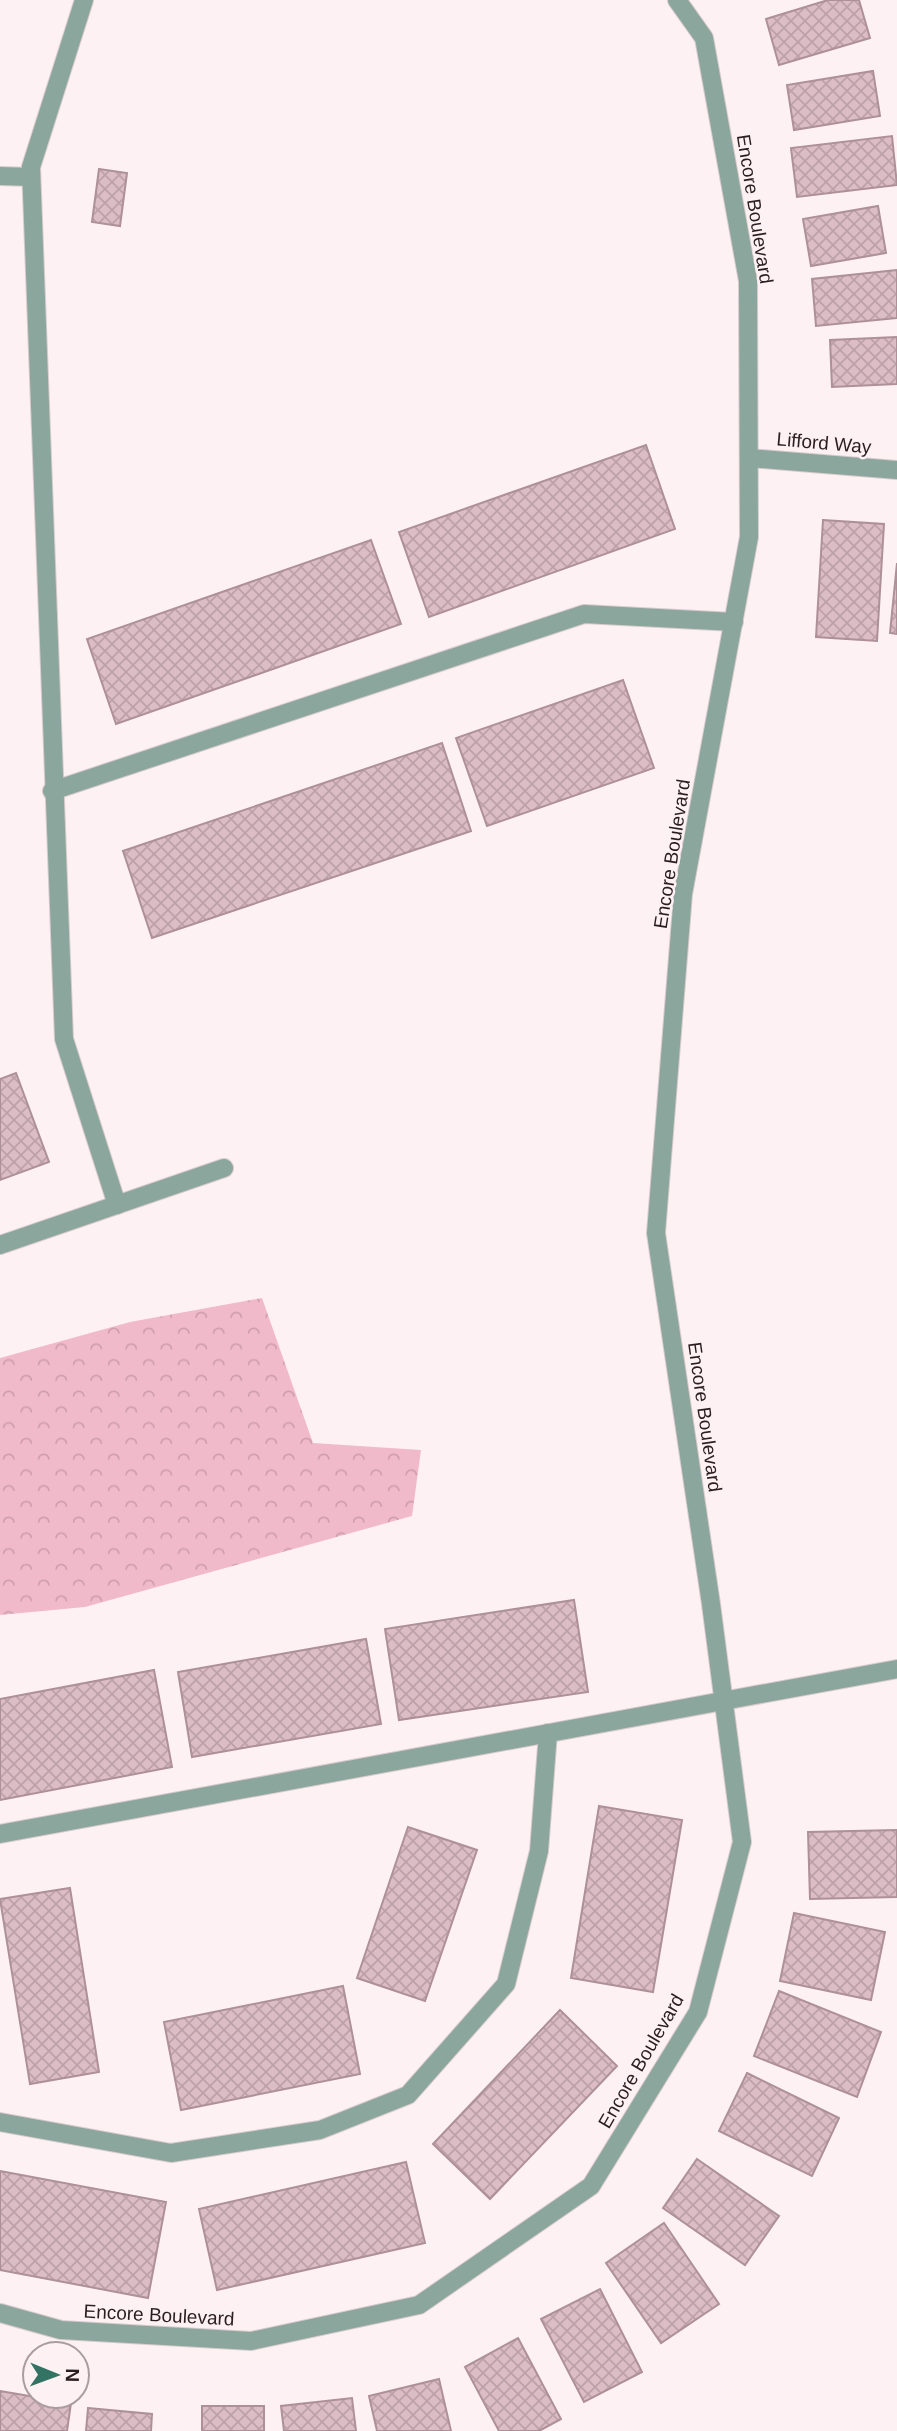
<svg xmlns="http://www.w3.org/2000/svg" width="897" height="2431" font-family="Helvetica,sans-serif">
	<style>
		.forest { fill: url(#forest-crowns) }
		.building { fill: url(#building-cross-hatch); stroke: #ae9098; stroke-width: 2 }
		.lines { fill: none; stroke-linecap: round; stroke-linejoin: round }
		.minor-casing { stroke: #d8cbce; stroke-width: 20 }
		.minor { stroke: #8ba69d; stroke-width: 18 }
		.labels { text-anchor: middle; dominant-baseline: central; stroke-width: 5; stroke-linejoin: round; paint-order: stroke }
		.street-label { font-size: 19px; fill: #2a1e22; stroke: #fef1f4 }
	</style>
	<defs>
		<pattern id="forest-crowns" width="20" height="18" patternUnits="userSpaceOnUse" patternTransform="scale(1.75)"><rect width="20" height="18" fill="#f1baca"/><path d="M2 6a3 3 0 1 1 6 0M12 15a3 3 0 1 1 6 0" fill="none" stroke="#cf9fad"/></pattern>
		<pattern id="building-cross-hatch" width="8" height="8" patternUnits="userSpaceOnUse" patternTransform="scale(1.75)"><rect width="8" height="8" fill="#dcbcc5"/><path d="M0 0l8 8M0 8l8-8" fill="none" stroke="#bda1a9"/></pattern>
	</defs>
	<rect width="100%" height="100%" fill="#fef1f4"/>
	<!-- forest -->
	<polygon class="forest" points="262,1298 313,1443 421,1450 412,1516 85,1607 0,1615 0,1358 130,1322"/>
	<!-- building -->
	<g class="building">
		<polygon points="828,0 859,0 870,38 779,65 766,19"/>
		<polygon points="873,71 880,116 794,130 787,85"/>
		<polygon points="892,136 897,185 797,197 791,148"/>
		<polygon points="99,169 127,173 120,226 92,222"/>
		<polygon points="878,206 886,253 811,266 803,219"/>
		<polygon points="897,270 897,318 816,326 812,279"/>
		<polygon points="897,337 897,384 832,387 830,340"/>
		<polygon points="646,445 675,529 429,617 399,532"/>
		<polygon points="823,520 884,524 877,641 816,637"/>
		<polygon points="371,540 401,624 116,724 87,639"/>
		<polygon points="897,563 897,634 890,633"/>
		<polygon points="623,680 654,768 487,826 456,738"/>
		<polygon points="442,743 471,831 152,938 123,851"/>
		<polygon points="16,1073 49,1162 0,1180 0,1079"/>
		<polygon points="574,1600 588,1692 399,1720 385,1629"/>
		<polygon points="366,1639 381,1724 192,1757 178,1672"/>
		<polygon points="154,1670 172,1767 0,1800 0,1699"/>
		<polygon points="599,1806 682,1820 653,1992 571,1978"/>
		<polygon points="408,1827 477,1850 425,2001 357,1978"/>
		<polygon points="897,1830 897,1897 810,1899 808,1832"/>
		<polygon points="70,1888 99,2072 30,2084 0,1899"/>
		<polygon points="794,1913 885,1932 871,2000 780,1981"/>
		<polygon points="343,1986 360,2074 181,2110 164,2022"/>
		<polygon points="779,1991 881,2032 857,2097 754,2056"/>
		<polygon points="560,2010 617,2066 490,2199 433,2144"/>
		<polygon points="747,2073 839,2118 812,2176 719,2131"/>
		<polygon points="697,2159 779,2216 745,2265 663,2208"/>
		<polygon points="406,2162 425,2243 217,2290 199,2209"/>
		<polygon points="0,2171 166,2202 148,2298 0,2270"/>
		<polygon points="664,2223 719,2304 661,2343 606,2263"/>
		<polygon points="600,2289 642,2372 584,2402 541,2319"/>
		<polygon points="518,2338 561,2419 539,2431 499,2431 465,2367"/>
		<polygon points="439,2379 451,2431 377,2431 369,2396"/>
		<polygon points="0,2391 71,2403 67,2431 0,2431"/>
		<polygon points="352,2398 356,2431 284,2431 281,2406"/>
		<rect x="202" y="2406" width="62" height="25"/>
		<polygon points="88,2408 152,2414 151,2431 86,2431"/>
	</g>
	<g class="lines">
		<defs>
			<g id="minor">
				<polyline points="84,0 31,167 64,1039 117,1205"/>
				<polyline points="0,176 31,177"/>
				<polyline points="749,458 897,470"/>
				<polyline points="52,791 584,614 734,622"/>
				<polyline points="0,1245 224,1168"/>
				<polyline points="0,1834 897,1669"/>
				<polyline points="0,2122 171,2153 320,2130 408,2095 506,1984 539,1851 548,1733"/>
				<polyline points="0,2313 61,2330 251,2341 419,2305 591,2186 698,2012 742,1842 711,1604 656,1233 683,894 749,537 748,281 704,38 677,0"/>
			</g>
		</defs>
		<!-- minor casing -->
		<use href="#minor" class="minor-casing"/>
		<!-- minor -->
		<use href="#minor" class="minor"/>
	</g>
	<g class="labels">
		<!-- street labels -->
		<g class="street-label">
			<text transform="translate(755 209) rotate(81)">Encore Boulevard</text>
			<text transform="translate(824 443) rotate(5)">Lifford Way</text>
			<text transform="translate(672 854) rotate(-81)">Encore Boulevard</text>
			<text transform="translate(705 1417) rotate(82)">Encore Boulevard</text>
			<text transform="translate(641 2061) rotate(-60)">Encore Boulevard</text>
			<text transform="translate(159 2315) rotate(3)">Encore Boulevard</text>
		</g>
	</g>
	<!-- north arrow -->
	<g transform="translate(56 2375) rotate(91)"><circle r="33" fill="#fef1f4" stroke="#a99da0" stroke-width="2"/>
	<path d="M0-5L12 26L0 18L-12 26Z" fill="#327363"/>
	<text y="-10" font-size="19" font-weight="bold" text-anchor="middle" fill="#2a1e22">N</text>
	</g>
</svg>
